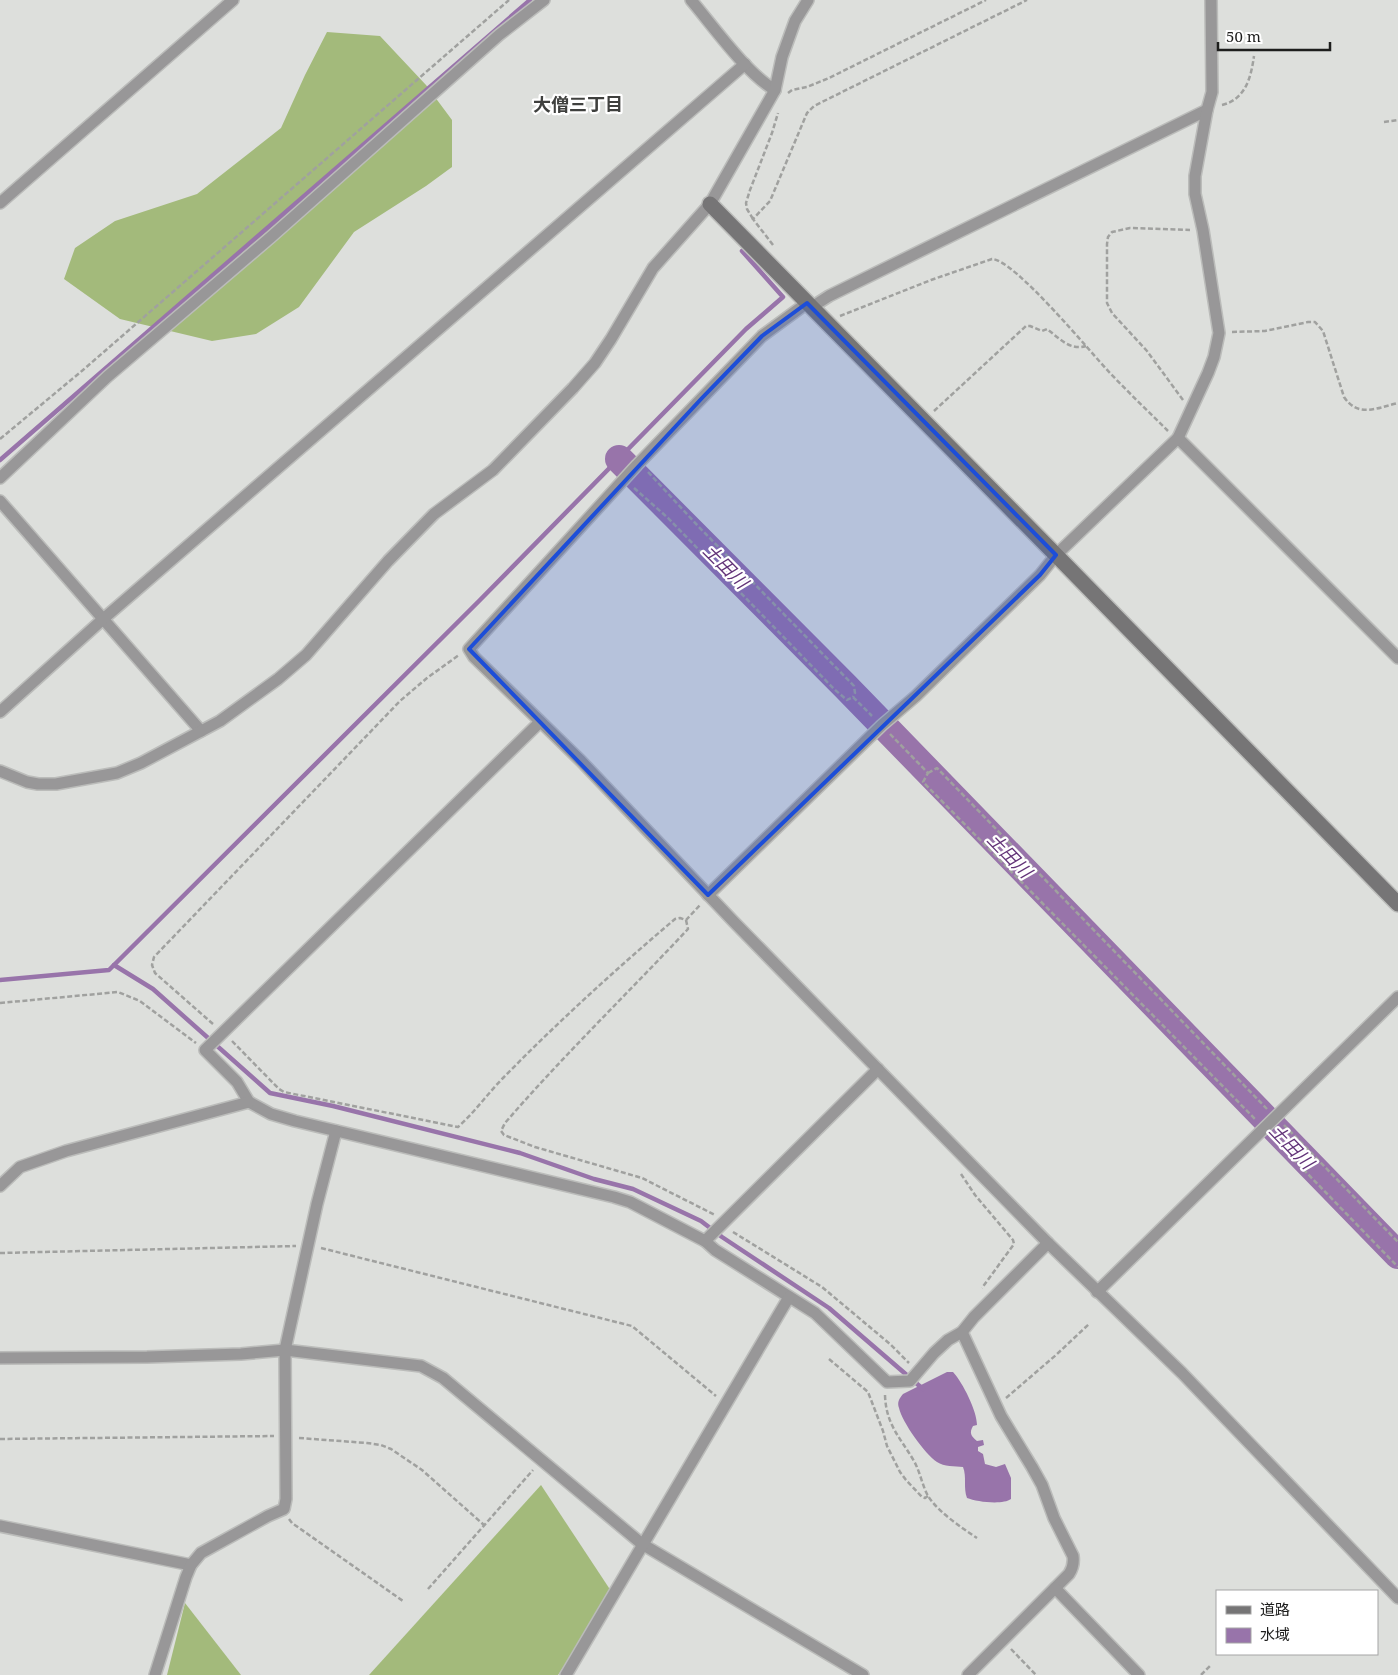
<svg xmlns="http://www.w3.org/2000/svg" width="1398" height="1675" font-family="'Noto Serif','Noto Sans JP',serif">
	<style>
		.forest { fill: #a3ba7b }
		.water { fill: #9874aa }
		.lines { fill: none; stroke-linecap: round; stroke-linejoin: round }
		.stream { stroke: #9874aa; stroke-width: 4.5 }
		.river { stroke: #9874aa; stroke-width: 28 }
		.street-casing { stroke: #bbbcba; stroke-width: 14 }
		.secondary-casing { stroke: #bbbcba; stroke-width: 18 }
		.path { stroke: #a0a19f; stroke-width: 2.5; stroke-dasharray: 5 2.5; stroke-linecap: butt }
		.street { stroke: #989798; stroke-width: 11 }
		.secondary { stroke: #767576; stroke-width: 15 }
		.marked { fill: #1d4ed8; fill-opacity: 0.2; stroke: #1d4ed8; stroke-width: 4; stroke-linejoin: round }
		.labels { text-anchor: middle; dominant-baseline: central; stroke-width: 4.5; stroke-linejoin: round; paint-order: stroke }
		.neighbourhood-label { font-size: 18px; font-weight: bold; fill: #3f403e; stroke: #fff }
		.water-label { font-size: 18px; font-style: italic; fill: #623378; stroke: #fff }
	</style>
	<rect width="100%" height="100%" fill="#dddfdc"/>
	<!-- forest -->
	<g class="forest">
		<polygon points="327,32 380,36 426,85 452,120 452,167 426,186 354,232 299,307 256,334 212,341 120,319 64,279 75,248 115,221 197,194 281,128 305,75"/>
		<polygon points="541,1485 613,1594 558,1675 369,1675"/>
		<polygon points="185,1603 241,1675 167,1675"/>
	</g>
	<!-- water -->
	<path class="water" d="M947 1372H953C963 1383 977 1411 977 1425L973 1426C969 1433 971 1436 977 1441L983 1440 984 1445 978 1447V1451L983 1454 985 1464 996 1467 1005 1464 1011 1478V1499C1003 1505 977 1502 967 1498 963 1488 967 1477 963 1467 955 1466 944 1467 937 1462 925 1454 902 1422 899 1408 897 1402 899 1399 903 1394Z"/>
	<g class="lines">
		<!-- stream -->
		<g class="stream">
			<polyline points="0,460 530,0"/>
			<polyline points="114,965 153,989 270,1093 333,1106 520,1153 594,1179 633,1189 701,1221 722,1237 829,1308 923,1389"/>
			<polyline points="0,980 109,970 479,601 746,329 783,297 742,251"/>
		</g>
		<!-- river -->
		<polyline class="river" points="619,459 845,686 1398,1255"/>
		<defs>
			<g id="street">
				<path d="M691 0C713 26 747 74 775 90"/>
				<polyline points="0,203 233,0"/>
				<polyline points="807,303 762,336 702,398 637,465 469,649 474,657 581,761 734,922 1048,1243 1182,1373 1398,1598"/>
				<polyline points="812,307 829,296 1207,110"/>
				<polyline points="1178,438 1398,658"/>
				<polyline points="0,478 107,377 271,237 499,35 544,0"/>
				<polyline points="0,501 201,731"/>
				<polyline points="0,712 102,620 745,64"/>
				<polyline points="540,722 205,1050 237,1082 249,1102 271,1114 295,1121 614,1197 630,1202 705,1241 715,1250 815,1313 887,1382 910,1381 934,1353 948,1340 962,1332 974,1317 1048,1243"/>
				<polyline points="0,771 27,782 38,784 56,784 117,773 141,763 220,721 278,679 306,655 388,561 434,514 493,470 573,388 595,363 611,339 653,268 710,204 775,90 782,57 795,21 808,0"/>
				<polyline points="708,895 882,725 916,696 1040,575 1056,555 1178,438 1208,373 1214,357 1219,333 1203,230 1195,194 1195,176 1207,110 1212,92 1211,0"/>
				<polyline points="0,1186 20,1167 66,1151 249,1102"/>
				<polyline points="705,1241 878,1069"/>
				<polyline points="1097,1292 1398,997"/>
				<path d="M962 1332 1001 1416 1032 1467 1042 1485 1054 1518 1073 1556C1074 1563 1073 1568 1069 1574L968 1675"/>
				<polyline points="0,1358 147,1357 241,1354 285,1350 421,1366 443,1378 642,1544 863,1675"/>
				<polyline points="0,1526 191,1565"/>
				<polyline points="1055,1588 1139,1675"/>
				<polyline points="155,1675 186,1577 191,1565 201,1553 268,1516 284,1509 286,1499 285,1350 317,1204 336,1131"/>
				<polyline points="566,1675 789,1297"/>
			</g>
			<polyline id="secondary" points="710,204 1056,555 1398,904"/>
		</defs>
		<!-- street casing -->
		<use href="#street" class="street-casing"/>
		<!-- secondary casing -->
		<use href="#secondary" class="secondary-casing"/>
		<!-- path -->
		<g class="path">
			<polyline points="788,93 792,90 807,87 829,78 986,0"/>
			<path d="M1222 105C1246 99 1251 77 1254 56"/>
			<polyline points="1384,122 1398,120"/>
			<polyline points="753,219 747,209 746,203 750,190 772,133 778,113"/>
			<polyline points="773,245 753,219 770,201 807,113 814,106 1027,0"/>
			<path d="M840 316 931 280 992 259C1015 260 1091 353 1110 373 1129 393 1149 412 1168 431"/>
			<path d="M1232 332 1265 331 1308 322H1315L1323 331 1344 397C1358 418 1377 408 1398 403"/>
			<polyline points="1183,400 1147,351 1112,313 1107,303 1107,244 1108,237 1112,232 1130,228 1190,230"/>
			<path d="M934 411 1026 326H1030L1042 331 1047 329C1059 338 1070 351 1086 346"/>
			<polyline points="0,439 83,370 509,0"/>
			<polyline points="648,472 698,526 854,686 855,693 853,697"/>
			<polyline points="634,488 668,518 834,689 847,700 853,697 872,716"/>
			<polyline points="890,734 928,773 923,782 1256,1120"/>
			<polyline points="928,773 937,768 1267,1109"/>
			<path d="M686 920 688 929C627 994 563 1056 505 1123L501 1131 504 1135 535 1147 642 1178 715 1215"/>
			<polyline points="0,1003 118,992 140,1001 196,1043"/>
			<polyline points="213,1024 155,973 152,965 154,957 400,701 427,678 459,655"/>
			<path d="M232 1041 279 1089 284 1092 458 1127C475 1112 488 1093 504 1077 558 1022 616 969 675 919L680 918 686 920 701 904"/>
			<polyline points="1284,1125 1398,1242"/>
			<polyline points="1272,1137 1398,1267"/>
			<polyline points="961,1174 975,1195 1013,1240 1014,1244 982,1288"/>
			<polyline points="733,1232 822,1287 890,1344 909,1363"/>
			<polyline points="321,1248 632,1326 716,1396"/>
			<polyline points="0,1253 296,1246"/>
			<polyline points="829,1359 868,1392 883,1431 887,1446 900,1472 906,1480 922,1497 925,1498 928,1496"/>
			<path d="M885 1395C886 1425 900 1437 914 1461 920 1472 922 1484 927 1494 935 1510 962 1528 977 1538"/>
			<polyline points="1006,1398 1056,1355 1089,1324"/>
			<polyline points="299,1438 367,1443 381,1445 391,1449 422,1470 484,1525"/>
			<polyline points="0,1439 274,1436"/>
			<polyline points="289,1519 292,1523 403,1601"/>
			<polyline points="428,1589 533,1470"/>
			<polyline points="1011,1649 1036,1675"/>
			<polyline points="1201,1675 1210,1666"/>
		</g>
		<!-- street -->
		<use href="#street" class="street"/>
		<!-- secondary -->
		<use href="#secondary" class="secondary"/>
	</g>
	<!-- marked area -->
	<path class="marked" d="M807 303 1056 555 1040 575 708 895 469 649 702 398 762 336Z"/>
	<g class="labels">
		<!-- neighbourhood labels -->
		<g class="neighbourhood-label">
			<text x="578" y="104">大僧三丁目</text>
		</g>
		<!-- water labels -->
		<g class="water-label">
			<text transform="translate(726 566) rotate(45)">土田川</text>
			<text transform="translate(1010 855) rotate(46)">土田川</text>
			<text transform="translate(1292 1146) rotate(46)">土田川</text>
		</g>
	</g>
	<!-- legend -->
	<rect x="1216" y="1590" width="162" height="65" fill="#ffffff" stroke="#a5a5a5"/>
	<rect x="1226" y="1606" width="25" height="8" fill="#767576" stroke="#a5a5a5"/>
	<text x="1260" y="1615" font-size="15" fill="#1e1e1d">道路</text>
	<rect x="1226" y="1628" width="25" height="15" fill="#9874aa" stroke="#a5a5a5"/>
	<text x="1260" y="1640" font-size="15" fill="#1e1e1d">水域</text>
	<!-- scale -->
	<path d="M1218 42v8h112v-8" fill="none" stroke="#1e1e1d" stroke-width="2.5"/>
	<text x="1226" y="42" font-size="15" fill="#1e1e1d" stroke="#ffffff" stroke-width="4" paint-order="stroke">50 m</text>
</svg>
